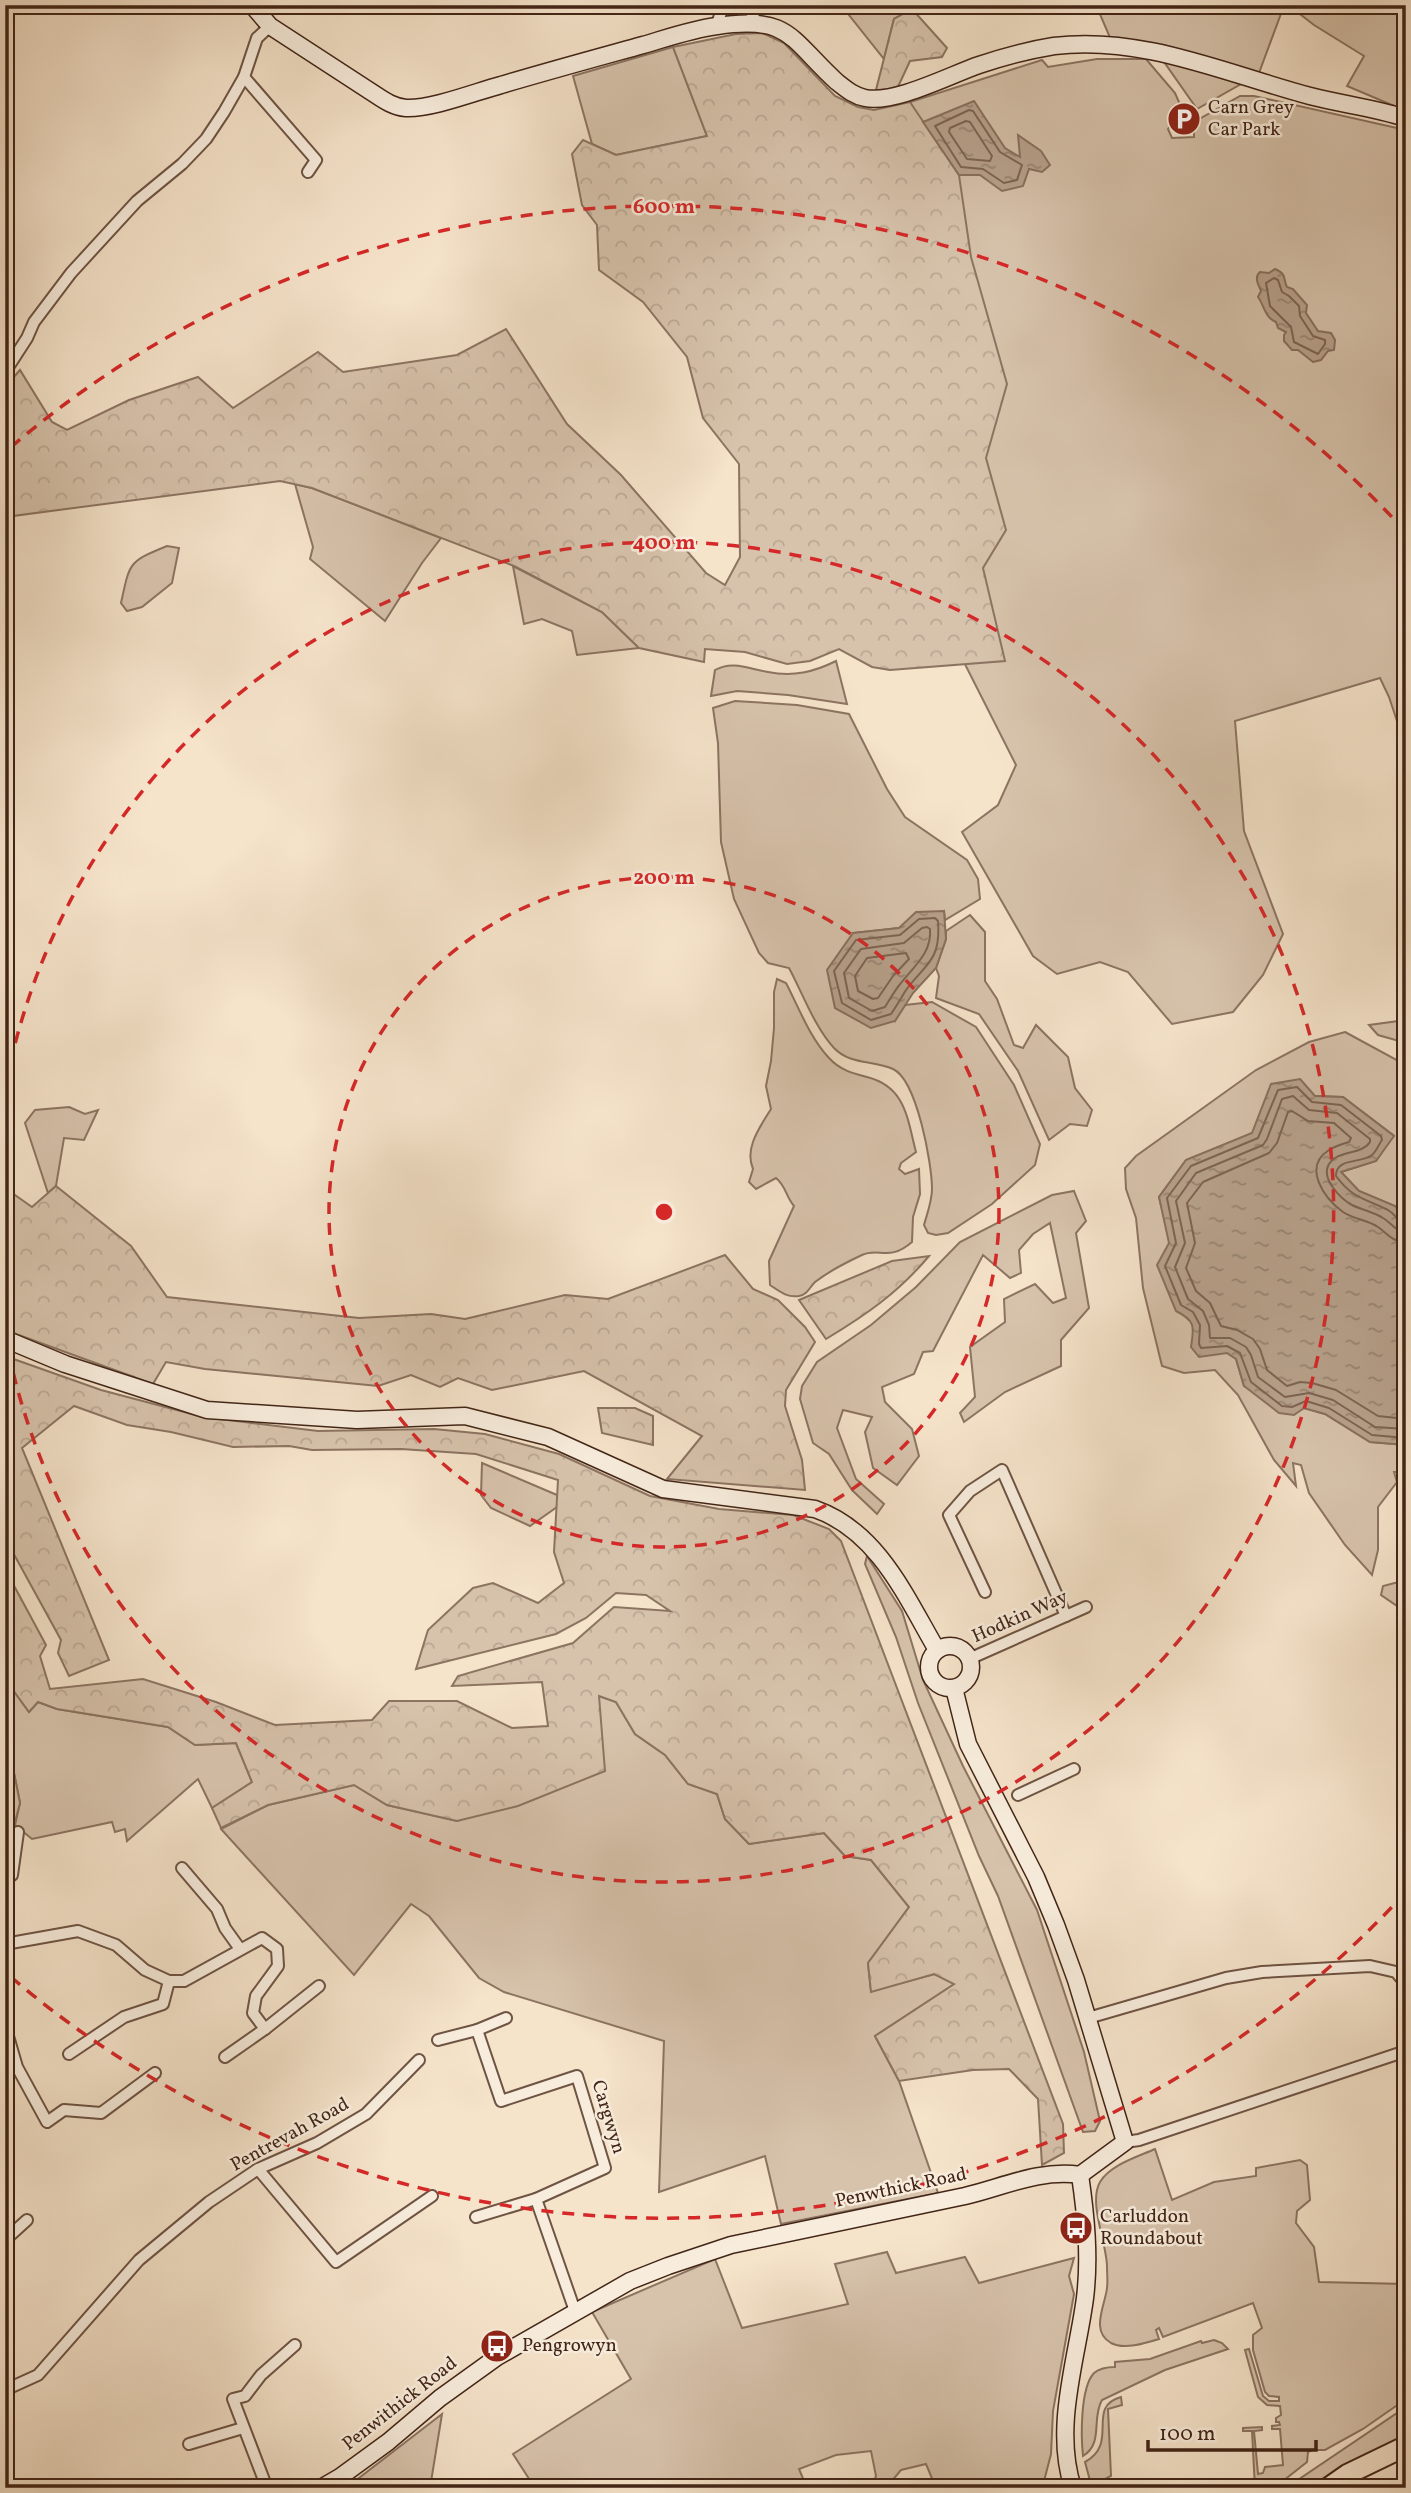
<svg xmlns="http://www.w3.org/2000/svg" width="1411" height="2493" font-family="Vollkorn,serif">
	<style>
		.green { fill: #d7c3ac; stroke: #8c7462; stroke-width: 2 }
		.forest { fill: url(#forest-crowns); stroke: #8c7462; stroke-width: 2 }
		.water { fill: url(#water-ripples); stroke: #89705e; stroke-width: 2 }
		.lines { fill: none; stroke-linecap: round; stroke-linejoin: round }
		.shore { stroke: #7d6452; stroke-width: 2 }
		.street-casing { stroke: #6f5444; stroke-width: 14 }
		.secondary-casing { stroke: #422517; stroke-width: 19 }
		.highway-casing { stroke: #422517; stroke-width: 23 }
		.street { stroke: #f8eddd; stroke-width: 10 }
		.secondary { stroke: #f8eddd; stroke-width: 16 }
		.highway { stroke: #f5e3ca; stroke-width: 19 }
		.ring { fill: none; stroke: #d62828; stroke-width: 3.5; stroke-dasharray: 12 9 }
		.labels { text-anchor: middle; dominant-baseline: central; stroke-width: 5; stroke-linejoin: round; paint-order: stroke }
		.poi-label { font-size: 19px; fill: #422517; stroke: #f8eddd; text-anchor: start }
		.street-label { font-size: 19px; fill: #422517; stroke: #f8eddd }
		.centre { fill: #d62828; stroke: #f8eddd; stroke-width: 3.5 }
		.ring-label { font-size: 21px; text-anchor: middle; font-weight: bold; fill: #d62828; stroke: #f8eddd; stroke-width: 5; stroke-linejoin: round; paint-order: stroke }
	</style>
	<defs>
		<pattern id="forest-crowns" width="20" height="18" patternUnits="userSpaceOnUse" patternTransform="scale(1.75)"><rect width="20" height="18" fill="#d7c3ac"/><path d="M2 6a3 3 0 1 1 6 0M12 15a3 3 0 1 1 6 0" fill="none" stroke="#baa793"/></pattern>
		<pattern id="water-ripples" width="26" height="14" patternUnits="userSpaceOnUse" patternTransform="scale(1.75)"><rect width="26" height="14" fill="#b8a28d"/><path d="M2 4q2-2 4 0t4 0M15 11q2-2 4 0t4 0" fill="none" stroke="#978472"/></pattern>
	</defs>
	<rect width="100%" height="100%" fill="#f5e3ca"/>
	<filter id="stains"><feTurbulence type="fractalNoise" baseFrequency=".00286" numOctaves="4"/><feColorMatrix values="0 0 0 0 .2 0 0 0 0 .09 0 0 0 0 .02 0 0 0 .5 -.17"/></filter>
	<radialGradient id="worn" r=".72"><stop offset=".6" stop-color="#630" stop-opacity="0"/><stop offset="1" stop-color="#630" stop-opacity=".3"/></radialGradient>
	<!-- green -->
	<g class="green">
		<polygon points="841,5 914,5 912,9 894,19 884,59"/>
		<polygon points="1096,5 1406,5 1406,111 1347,86 1364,56 1314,25 1292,8 1286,6 1282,11 1259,73 1256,74 1111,40"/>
		<polygon points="673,47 707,136 616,155 592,144 573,76"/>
		<polygon points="1097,59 1146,59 1175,93 1182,109 1168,129 1172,138 1194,137 1194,122 1240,96 1254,96 1406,130 1406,748 1389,697 1380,678 1235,721 1244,831 1283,934 1263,975 1233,1012 1172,1024 1128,972 1100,962 1057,974 1033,956 962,832 998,805 1016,765 934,603 912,106 910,102 1042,60 1048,67"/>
		<polygon points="1162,59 1241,84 1197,109"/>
		<polygon points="295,484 312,488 441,538 422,563 385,621 310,559 313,547"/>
		<path d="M167 546 179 548 172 583 142 607 127 611 121 603C130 562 128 562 167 546Z"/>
		<polygon points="513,566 602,612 639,648 577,655 572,631 542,619 524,624"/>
		<path d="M836 661 847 704 788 695 737 691 711 696 715 670C733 660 749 669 768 672 793 677 814 672 836 661Z"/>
		<path d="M735 701 797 705 849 714 887 789 905 817 967 860 978 879 980 899 945 920 944 911 899 928 853 933 895 1021 905 1005 932 1002 976 1027 1014 1085 1040 1144 1035 1165 992 1204 948 1233 936 1235 928 1233 924 1225C927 1214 932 1201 932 1189 932 1164 917 1080 893 1069 873 1060 850 1065 834 1048 815 1028 802 992 789 968L768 963 759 953 734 899 721 842 718 743 713 708Z"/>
		<polygon points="970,915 985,932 985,981 997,999 1014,1045 1023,1048 1036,1025 1068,1057 1075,1088 1092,1110 1087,1126 1070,1124 1049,1140 1018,1071 979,1014 936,998 939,976 936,968 946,939 946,931"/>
		<path d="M777 979 786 983C799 1008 810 1038 829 1058 840 1070 852 1073 867 1077 906 1087 907 1118 916 1152L901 1163 899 1169 905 1174 919 1169 920 1194 913 1217 912 1242C889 1262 879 1247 862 1255 847 1262 828 1272 815 1282 809 1288 808 1294 799 1296 787 1298 779 1291 770 1285L769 1261 794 1206C786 1197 786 1186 776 1178L756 1189 749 1182 753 1169C744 1148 760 1127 771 1109L766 1086 771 1061 774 1028V992Z"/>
		<polygon points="1406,1020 1406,1043 1378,1035 1369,1025"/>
		<polygon points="1345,1032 1406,1065 1406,1219 1395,1206 1359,1191 1341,1172 1376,1161 1393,1135 1343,1097 1315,1096 1262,1108 1253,1133 1186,1160 1159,1197 1189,1317 1194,1328 1192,1346 1227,1353 1236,1359 1244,1386 1294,1414 1304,1408 1325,1414 1370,1442 1406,1445 1406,1472 1394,1472 1397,1482 1378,1507 1378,1550 1372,1575 1345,1545 1309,1493 1301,1465 1293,1463 1296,1486 1274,1460 1238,1395 1215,1370 1184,1373 1162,1366 1143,1288 1136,1218 1126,1189 1125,1168 1136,1156 1256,1070 1309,1042"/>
		<polygon points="69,1107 85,1114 98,1110 84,1140 64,1138 56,1186 48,1193 25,1123 35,1110"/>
		<polygon points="1074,1191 1086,1221 1076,1233 1089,1308 1061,1340 1061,1366 1005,1392 964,1422 960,1413 975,1397 970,1347 1005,1322 1004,1299 1035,1284 1053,1303 1066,1298 1050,1223 1033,1234 1019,1250 1021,1273 1010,1278 983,1255 933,1351 923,1352 914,1374 882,1387 885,1402 912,1429 919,1456 897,1485 873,1468 865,1432 872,1417 843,1410 837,1428 856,1479 884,1504 877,1514 852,1490 829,1454 813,1443 800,1399 802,1386 817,1362 871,1325 916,1287 960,1242 1052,1195"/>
		<polygon points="482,1463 557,1495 557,1507 530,1526 491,1508 481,1495"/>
		<polygon points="867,1556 902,1611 923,1680 963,1766 1037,1910 1084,2052 1100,2121 1095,2131 1083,2132 998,1896 979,1856 918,1703 896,1637 865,1564"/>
		<polygon points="1406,1580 1406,1612 1381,1595 1383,1586"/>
		<polygon points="5,1679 29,1712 38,1702 57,1709 168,1727 195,1745 236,1743 252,1782 212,1808 198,1779 127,1841 125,1829 115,1832 112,1822 32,1839 15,1825 20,1803 11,1758 5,1756"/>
		<polygon points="599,1696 616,1702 635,1734 665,1755 688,1784 717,1794 725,1819 749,1844 824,1833 845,1856 871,1860 909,1907 868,1963 871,1991 935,1974 955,1984 875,2036 899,2081 938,2193 781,2224 765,2156 659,2192 664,2041 504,1992 479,1978 429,1916 411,1904 354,1975 221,1829 268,1805 354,1785 387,1805 457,1821"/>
		<path d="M1155 2149 1172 2200 1214 2182 1256 2176V2168L1300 2160 1307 2165 1310 2200 1297 2211 1296 2223 1314 2247 1319 2282 1406 2284V2399L1363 2429 1325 2450H1312L1308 2452 1307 2462 1274 2488H1255L1252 2431H1243V2428L1262 2427V2430L1254 2431 1258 2474 1263 2473 1265 2467 1283 2465 1280 2429H1272V2426L1280 2425 1279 2422H1276V2418L1281 2415 1280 2406 1267 2405 1258 2397 1245 2350 1249 2349 1263 2396 1269 2401H1279V2397L1269 2396 1265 2392 1253 2350V2335L1262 2328 1253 2303 1163 2337 1159 2328 1156 2330 1159 2339C1146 2343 1124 2350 1111 2343 1090 2331 1105 2306 1107 2288 1108 2281 1107 2274 1107 2267 1107 2243 1088 2203 1100 2182 1110 2165 1137 2157 1155 2149Z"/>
		<polygon points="887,2252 896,2273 965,2257 979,2283 1074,2258 1069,2276 1074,2294 1053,2411 1051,2454 1043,2485 1046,2488 936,2488 926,2464 901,2470 886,2488 871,2488 876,2476 871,2451 836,2455 799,2469 807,2488 535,2488 513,2454 631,2379 592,2312 715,2259 742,2328 848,2304 835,2264"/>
		<path d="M1214 2340 1222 2343 1228 2349 1165 2370 1102 2400C1091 2419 1104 2443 1083 2456 1081 2437 1080 2388 1094 2373 1100 2368 1108 2367 1115 2367V2362L1150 2359 1201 2341 1202 2343Z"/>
		<path d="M1121 2397 1122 2405 1108 2409 1111 2476 1101 2481 1102 2488H1092L1085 2462C1120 2443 1085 2407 1121 2397Z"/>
		<polygon points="1406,2407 1406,2429 1403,2438 1314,2488 1286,2488"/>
		<polygon points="442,2414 430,2488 346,2488"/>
	</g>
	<!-- forest -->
	<g class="forest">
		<polygon points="912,9 947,48 942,57 910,61 897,89 876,90 894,19"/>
		<polygon points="762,33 784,43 835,96 858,107 874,110 910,102 959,175 971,257 1007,384 986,458 1006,530 983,568 1005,661 890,670 872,667 839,649 810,661 787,664 745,652 705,649 704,662 639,648 602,612 514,566 312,488 280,481 5,517 5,387 20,370 52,422 67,430 129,400 198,377 233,408 318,352 343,372 457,355 506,329 567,424 621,475 706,573 725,585 740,557 739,464 703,418 687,357 643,302 599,270 597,225 582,205 572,154 583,140 616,155 707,136 673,47 736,34"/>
		<polygon points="56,1186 131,1246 167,1297 359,1318 431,1314 465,1319 565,1295 608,1299 725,1255 753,1289 778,1300 805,1327 815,1342 786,1390 785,1406 802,1460 805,1490 667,1479 702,1436 584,1371 492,1390 458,1378 440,1387 411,1375 378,1386 205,1369 166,1362 153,1384 5,1330 5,1188 32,1207"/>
		<path d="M929 1256C899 1292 866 1315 826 1339L799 1300 892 1261Z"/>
		<polygon points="5,1356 101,1390 203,1417 318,1431 434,1429 485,1434 559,1454 650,1496 719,1509 793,1515 829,1529 841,1541 1063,2124 1064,2153 1042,2165 1038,2099 1009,2069 973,2070 899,2081 875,2036 954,1984 934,1974 871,1992 868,1963 909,1907 871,1860 845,1856 824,1833 749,1844 725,1819 717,1794 688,1784 665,1755 635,1734 616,1702 599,1696 605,1771 518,1806 457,1821 387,1805 354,1785 268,1805 221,1828 212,1808 252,1782 236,1743 195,1745 168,1727 57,1709 38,1702 29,1712 5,1679 5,1569 46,1645 40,1656 50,1689 143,1679 216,1702 275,1725 372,1720 389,1701 457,1701 512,1728 548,1726 542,1682 452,1686 458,1676 573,1643 614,1607 670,1611 646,1595 616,1593 586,1618 556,1634 416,1669 428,1630 473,1588 493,1583 538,1603 564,1583 554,1552 558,1480 476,1454 401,1449 312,1450 289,1446 233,1447 171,1432 127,1425 74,1406 22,1448 109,1660 69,1676 58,1653 61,1640 5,1538"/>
		<polygon points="598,1408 635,1408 653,1416 653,1445 602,1433"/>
		<polygon points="5,1756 11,1758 20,1803 5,1860"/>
	</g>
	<!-- water -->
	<g class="water">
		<polygon points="974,101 1005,148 1020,157 1018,135 1041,151 1050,165 1042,172 1029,169 1023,186 1002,191 980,175 959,175 923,122"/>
		<path d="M1275 269C1288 275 1282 277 1287 287L1293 289 1307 305 1306 313 1318 331 1331 333 1335 340 1334 350 1328 351 1321 360 1313 362 1298 350H1292L1284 341V335L1286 332 1278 328 1276 322C1265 318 1264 305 1258 297L1261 291C1258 284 1254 277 1260 272L1269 273Z"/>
		<polygon points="944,911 946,939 936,968 913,993 895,1021 871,1028 835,1008 827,970 853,933 899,928 916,912"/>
		<path d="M1300 1079 1315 1096 1343 1097 1394 1136 1376 1161 1341 1172 1359 1191 1395 1206 1406 1219V1445L1370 1442 1325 1414 1304 1408 1294 1415 1279 1413 1244 1386 1236 1359 1227 1353 1199 1357 1191 1347C1194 1327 1196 1321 1176 1311L1157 1265 1169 1243 1159 1197 1186 1160 1252 1133 1271 1084Z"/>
	</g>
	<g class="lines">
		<!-- shore -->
		<g class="shore">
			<polygon points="969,110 973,111 1000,152 1022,165 1017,180 1004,183 983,169 961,167 935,126"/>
			<polygon points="966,121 970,122 992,156 990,161 967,159 949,132 950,128"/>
			<polygon points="1274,278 1278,280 1282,292 1289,296 1299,306 1300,316 1313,336 1325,340 1325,344 1318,354 1294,342 1291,327 1270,306 1266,283"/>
			<path d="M935 918 938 921C941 961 926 963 906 990 901 998 896 1007 891 1014L871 1020 842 1003 834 971 856 940 900 935 919 919Z"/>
			<path d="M927 927 930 929C932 953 914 966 901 983 895 990 890 999 885 1007L872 1011 849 998 844 973 861 949 904 943 922 928Z"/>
			<polygon points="906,953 909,959 893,976 878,998 873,999 858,991 855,976 867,958"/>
			<path d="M1406 1223C1397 1221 1395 1214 1388 1210 1364 1198 1353 1199 1336 1176 1336 1157 1361 1164 1372 1155 1376 1152 1379 1144 1382 1140L1381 1136 1341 1105 1312 1102 1297 1087 1278 1090 1258 1138 1191 1166 1167 1198 1176 1243 1165 1266 1181 1305 1193 1312 1200 1325 1199 1344 1201 1348 1227 1346 1240 1353 1251 1382 1282 1406 1292 1407 1306 1401 1329 1408 1372 1435 1406 1438"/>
			<path d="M1406 1231C1394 1231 1392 1223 1383 1218 1374 1212 1362 1210 1352 1205 1341 1199 1322 1180 1328 1166 1336 1149 1361 1156 1370 1142V1139L1337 1113 1309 1110 1293 1096 1282 1099 1267 1139 1263 1145 1196 1173 1176 1201 1185 1243 1175 1267 1188 1299 1203 1311 1209 1325 1210 1338H1230L1246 1347 1251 1355 1258 1377 1285 1397 1309 1393 1333 1400 1375 1427 1406 1429"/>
			<path d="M1406 1242C1392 1242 1388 1234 1378 1227 1368 1220 1353 1219 1343 1212 1324 1198 1302 1167 1329 1150 1335 1146 1342 1144 1349 1142L1351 1138 1334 1123 1308 1121 1292 1111 1288 1112 1277 1143 1269 1153 1203 1182 1187 1203 1195 1243 1186 1268 1196 1291 1210 1303 1221 1326 1237 1330 1253 1339 1260 1349 1267 1370 1287 1386 1300 1382 1312 1383 1336 1390 1378 1416 1406 1419"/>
		</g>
		<defs>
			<g id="street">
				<polyline points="747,5 757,23"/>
				<polyline points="716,26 724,5"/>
				<polyline points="244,77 316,160 308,172"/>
				<polyline points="5,372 27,338 34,322 71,273 137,201 182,164 206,139 224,112 244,77 257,38 270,26"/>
				<polyline points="985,1592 949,1515 970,1491 1002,1470 1066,1616"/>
				<polyline points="969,1659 1086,1607"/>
				<polyline points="1018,1795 1074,1769"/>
				<polyline points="182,1868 217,1909 225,1928 240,1949"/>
				<polyline points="5,1880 12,1875 18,1832"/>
				<polyline points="5,1944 78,1931 116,1945 145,1970 169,1981 184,1981 262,1938 277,1949 278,1966 256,1996 253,2013 265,2029 225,2057"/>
				<polyline points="1088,2018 1226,1978 1262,1972 1370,1966 1396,1972 1406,1984"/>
				<polyline points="5,2026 17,2067 47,2122 64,2110 101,2113 155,2073"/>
				<polyline points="265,2029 319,1986"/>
				<polyline points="477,2030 506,2018"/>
				<polyline points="438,2040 477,2030 501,2101 577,2076 605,2168 536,2199 575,2311"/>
				<polyline points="69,2054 124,2017 163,2004 169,1981"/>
				<polyline points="1125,2142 1139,2140 1406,2051"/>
				<polyline points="258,2169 336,2262 432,2196"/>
				<polyline points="476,2217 536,2199"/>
				<polyline points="5,2240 27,2220"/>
				<polyline points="5,2390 38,2375 139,2260 209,2202 258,2169 317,2143 366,2114 419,2060"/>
				<polyline points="189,2444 243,2428"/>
				<polyline points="267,2488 233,2399 245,2396 261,2375 295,2345"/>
			</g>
			<g id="secondary">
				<path d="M252 5 270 26 376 95C385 101 394 107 406 108 432 109 475 92 501 85 548 71 596 58 643 45 667 38 693 29 717 26 790 15 790 39 837 82 846 89 854 96 865 98 895 104 950 75 979 65 1003 57 1029 50 1054 46 1142 35 1227 74 1310 96 1341 104 1374 108 1406 118"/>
				<path d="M5 1339 65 1364 207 1410 357 1420 465 1416 548 1437 663 1489 815 1509C878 1531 906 1597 937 1650"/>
				<circle cx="950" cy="1667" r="21"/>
				<polyline points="954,1688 968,1744 1036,1877 1056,1925 1076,1980 1125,2142 1080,2175"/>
				<path d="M321 2488 340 2477 388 2442 440 2398 497 2357 630 2281 668 2266 731 2245 965 2196C1003 2187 1040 2169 1080 2175"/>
				<path d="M1073 2488C1053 2427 1077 2359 1085 2298 1090 2257 1086 2216 1080 2175"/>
			</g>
			<polyline id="highway" points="1328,2488 1348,2474 1406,2446"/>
		</defs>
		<!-- street casing -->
		<use href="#street" class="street-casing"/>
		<!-- secondary casing -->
		<use href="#secondary" class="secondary-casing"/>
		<!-- highway casing -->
		<use href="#highway" class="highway-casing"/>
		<!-- street -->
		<use href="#street" class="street"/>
		<!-- secondary -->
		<use href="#secondary" class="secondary"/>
		<!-- highway -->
		<use href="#highway" class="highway"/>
	</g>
	<!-- distance rings -->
	<g class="ring">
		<circle cx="664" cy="1212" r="335"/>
		<path d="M6 1084A670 670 0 1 1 6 1340"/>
		<path d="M1406 1892A1006 1006 0 0 1 11 1977M11 447A1006 1006 0 0 1 1406 532"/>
	</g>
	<!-- icons -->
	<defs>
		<symbol id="parking-disc" viewBox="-11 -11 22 22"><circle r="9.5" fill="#8f2418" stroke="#f8eddd"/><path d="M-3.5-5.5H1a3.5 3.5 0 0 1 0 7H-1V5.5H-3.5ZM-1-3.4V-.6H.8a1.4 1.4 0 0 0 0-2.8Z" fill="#fff"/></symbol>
		<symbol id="bus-disc" viewBox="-11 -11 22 22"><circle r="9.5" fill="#8f2418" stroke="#f8eddd"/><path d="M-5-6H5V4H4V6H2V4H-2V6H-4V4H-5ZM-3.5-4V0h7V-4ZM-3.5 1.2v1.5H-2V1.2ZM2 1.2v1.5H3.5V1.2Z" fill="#fff"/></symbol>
	</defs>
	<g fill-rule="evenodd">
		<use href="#parking-disc" x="1165" y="100" width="38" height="38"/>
		<use href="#bus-disc" x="1057" y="2209" width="38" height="38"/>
		<use href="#bus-disc" x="478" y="2327" width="38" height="38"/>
	</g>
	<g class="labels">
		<!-- poi labels -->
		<g class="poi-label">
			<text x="1208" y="108">Carn Grey<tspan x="1208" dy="22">Car Park</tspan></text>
			<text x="1100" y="2217">Carluddon<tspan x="1100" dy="22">Roundabout</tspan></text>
			<text x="522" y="2346">Pengrowyn</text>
		</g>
		<!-- street labels -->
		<g class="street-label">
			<text transform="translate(1020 1617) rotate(-24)">Hodkin Way</text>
			<text transform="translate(608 2117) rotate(73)">Cargwyn</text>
			<text transform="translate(290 2135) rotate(-29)">Pentrevah Road</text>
			<text transform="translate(901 2188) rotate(-12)">Penwthick Road</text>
			<text transform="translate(400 2404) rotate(-38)">Penwithick Road</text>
		</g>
	</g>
	<circle cx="664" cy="1212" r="10" class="centre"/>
	<g class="ring-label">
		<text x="664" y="213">600 m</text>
		<text x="664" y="549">400 m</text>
		<text x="664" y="884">200 m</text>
	</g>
	<!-- margin -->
	<rect width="1411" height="2493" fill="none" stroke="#f5e3ca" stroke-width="28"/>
	<rect x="7" y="7" width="1397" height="2479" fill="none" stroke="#422517" stroke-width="3.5"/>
	<rect x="14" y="14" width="1383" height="2465" fill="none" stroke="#422517" stroke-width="2"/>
	<!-- scale -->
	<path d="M1148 2440v10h168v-10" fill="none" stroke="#422517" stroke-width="3.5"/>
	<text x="1159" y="2440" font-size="21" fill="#422517" stroke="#f8eddd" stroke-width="5" paint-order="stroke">100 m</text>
	<rect width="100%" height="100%" filter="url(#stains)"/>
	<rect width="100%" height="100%" fill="url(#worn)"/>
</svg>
